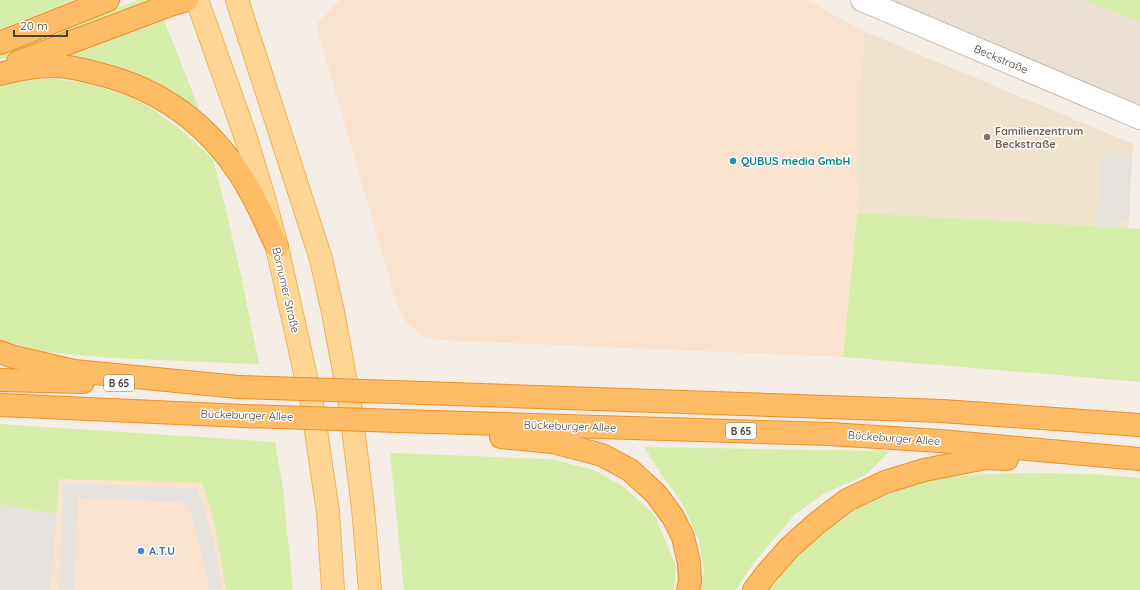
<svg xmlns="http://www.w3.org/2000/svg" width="1140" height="590" font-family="Quicksand,sans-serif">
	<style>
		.residential { fill: #e9e0d3 }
		.commercial { fill: #f9e3cf }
		.education { fill: #efe2ce }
		.green { fill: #d6edaa }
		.parking { fill: #e5e2de }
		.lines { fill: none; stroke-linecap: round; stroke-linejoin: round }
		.minor-casing { stroke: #c4b8aa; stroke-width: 24 }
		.major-casing { stroke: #efb259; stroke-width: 24 }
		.highway-casing { stroke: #ec8f28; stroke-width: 24 }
		.minor { stroke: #fff; stroke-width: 22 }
		.major { stroke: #ffd594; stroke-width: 22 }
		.highway { stroke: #ffbc66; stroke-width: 22 }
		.highway-bridge-casing { stroke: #ec8f28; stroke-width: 24; stroke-linecap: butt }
		.highway-bridge { stroke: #ffbc66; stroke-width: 22 }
		.education-dot { fill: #8d6e63; stroke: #fff; stroke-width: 1.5 }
		.culture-dot { fill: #0f9aa8; stroke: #fff; stroke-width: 1.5 }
		.shop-dot { fill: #3f7fe0; stroke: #fff; stroke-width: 1.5 }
		.labels { text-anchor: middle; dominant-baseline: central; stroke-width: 3; stroke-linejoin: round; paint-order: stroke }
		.shield { fill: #fff; stroke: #7f7871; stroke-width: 1 }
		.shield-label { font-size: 10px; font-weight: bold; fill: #483e34 }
		.street-label { font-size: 11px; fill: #483e34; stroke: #fff }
		.education-label { font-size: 11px; font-weight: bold; fill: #785e54; stroke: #fff; text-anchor: start }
		.culture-label { font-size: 11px; font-weight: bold; fill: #0d838f; stroke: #fff; text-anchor: start }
		.shop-label { font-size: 11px; font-weight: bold; fill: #366cbe; stroke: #fff; text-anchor: start }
	</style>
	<rect width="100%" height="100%" fill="#f5eee6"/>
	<!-- residential -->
	<polygon class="residential" points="890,0 1140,0 1140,106"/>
	<!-- commercial -->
	<g class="commercial">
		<polygon points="340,0 807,0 863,31 857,213 843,357 437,340 423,336 408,324 401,313 396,301 316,25"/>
		<polygon points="0,450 236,465 242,590 0,590"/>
	</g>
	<!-- education -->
	<polygon class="education" points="863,31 1133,144 1128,229 857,213"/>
	<!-- green -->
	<g class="green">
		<polygon points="0,0 72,0 0,30"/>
		<polygon points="138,0 150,0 0,60 0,53"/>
		<polygon points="1083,0 1140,0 1140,21"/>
		<path d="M164 20 203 119C191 110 179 99 167 90 134 68 103 60 64 57Z"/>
		<polygon points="54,79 82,82 97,86 132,98 151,108 181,130 213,159 226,210 240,271 259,364 110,358 46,352 0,340 0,85 30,80"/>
		<polygon points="857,213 1140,229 1140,382 843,357"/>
		<path d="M0 424 275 442 283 489 293 590H226C220 554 215 517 202 483L59 479 57 514 0 505Z"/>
		<polygon points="644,447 890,451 866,475 825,493 795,514 753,564 736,590 699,590 704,572 699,540 682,503 663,477"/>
		<polygon points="390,453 551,459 594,470 624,487 654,514 676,566 674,590 404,590"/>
		<path d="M1029 473 1094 474 1140 478V590H770C809 537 862 492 929 480 962 474 995 474 1029 473Z"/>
	</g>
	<!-- parking -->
	<g class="parking">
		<polygon points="1098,153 1132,155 1129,220 1116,220 1115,228 1097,227 1101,161"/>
		<polygon points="63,483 196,488 204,505 216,552 222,590 209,590 203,558 191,513 186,503 78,498 74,590 59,590"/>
		<polygon points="0,505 57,514 50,590 0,590"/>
	</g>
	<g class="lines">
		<defs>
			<polyline id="minor" points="862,0 1140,118"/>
			<g id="major">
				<polyline points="197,0 244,132 264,198 277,247 312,404 328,512 333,590"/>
				<polyline points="237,0 321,259 333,312 350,404 363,508 370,590"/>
			</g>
			<g id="highway">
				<polyline points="0,43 108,0"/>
				<polyline points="18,62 170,5 187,0"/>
				<path d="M0 74C18 69 36 66 54 66 69 66 85 70 99 74 160 89 207 123 241 176 256 199 266 223 277 247"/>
				<polyline points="0,352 14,357 74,371 238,387"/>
				<polyline points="0,380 83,382"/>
				<polyline points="395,392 942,411 1140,425"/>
				<polyline points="0,405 243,416"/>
				<polyline points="399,421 830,434 940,441 1140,459"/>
				<polyline points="501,437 553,442 602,455 630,470 656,494 673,517 683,537 689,563 690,581 688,590"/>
				<polyline points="754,590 767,573 790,547 817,523 847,500 885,482 924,470 986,458 1007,459"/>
			</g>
		</defs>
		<!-- minor casing -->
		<use href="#minor" class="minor-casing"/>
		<!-- major casing -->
		<use href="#major" class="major-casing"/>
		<!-- highway casing -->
		<use href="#highway" class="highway-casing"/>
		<!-- minor -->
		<use href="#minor" class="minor"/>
		<!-- major -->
		<use href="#major" class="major"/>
		<!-- highway -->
		<use href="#highway" class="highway"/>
		<defs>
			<g id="highway-bridge">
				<polyline points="238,387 395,392"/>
				<polyline points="243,416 399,421"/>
			</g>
		</defs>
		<!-- highway-bridge casing -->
		<use href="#highway-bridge" class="highway-bridge-casing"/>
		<!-- highway-bridge -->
		<use href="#highway-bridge" class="highway-bridge"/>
	</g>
	<!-- markers -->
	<circle class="education-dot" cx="987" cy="137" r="4"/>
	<circle class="culture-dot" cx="733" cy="161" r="4"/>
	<circle class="shop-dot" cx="141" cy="551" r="4"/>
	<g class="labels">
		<!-- shield labels -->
		<g class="shield">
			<rect x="104" y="375" width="30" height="16" rx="3"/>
			<rect x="726" y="423" width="30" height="16" rx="3"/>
		</g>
		<g class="shield-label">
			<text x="119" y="383">B 65</text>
			<text x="741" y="431">B 65</text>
		</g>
		<!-- street labels -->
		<g class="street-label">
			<text transform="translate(1001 59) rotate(23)">Beckstraße</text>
			<text transform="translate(286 290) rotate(77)">Bornumer Straße</text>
			<text transform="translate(247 415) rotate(2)">Bückeburger Allee</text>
			<text transform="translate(570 426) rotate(2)">Bückeburger Allee</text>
			<text transform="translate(894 438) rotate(4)">Bückeburger Allee</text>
		</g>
		<!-- education labels -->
		<g class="education-label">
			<text x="995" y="131">Familienzentrum<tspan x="995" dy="13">Beckstraße</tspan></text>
		</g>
		<!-- culture labels -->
		<g class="culture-label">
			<text x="741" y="161">QUBUS media GmbH</text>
		</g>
		<!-- shop labels -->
		<g class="shop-label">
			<text x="149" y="551">A.T.U</text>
		</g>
	</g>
	<!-- scale -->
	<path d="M14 30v6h53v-6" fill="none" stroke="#483e34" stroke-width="2"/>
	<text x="20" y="30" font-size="12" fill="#483e34" stroke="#ffffff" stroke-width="3" paint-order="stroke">20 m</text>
</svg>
